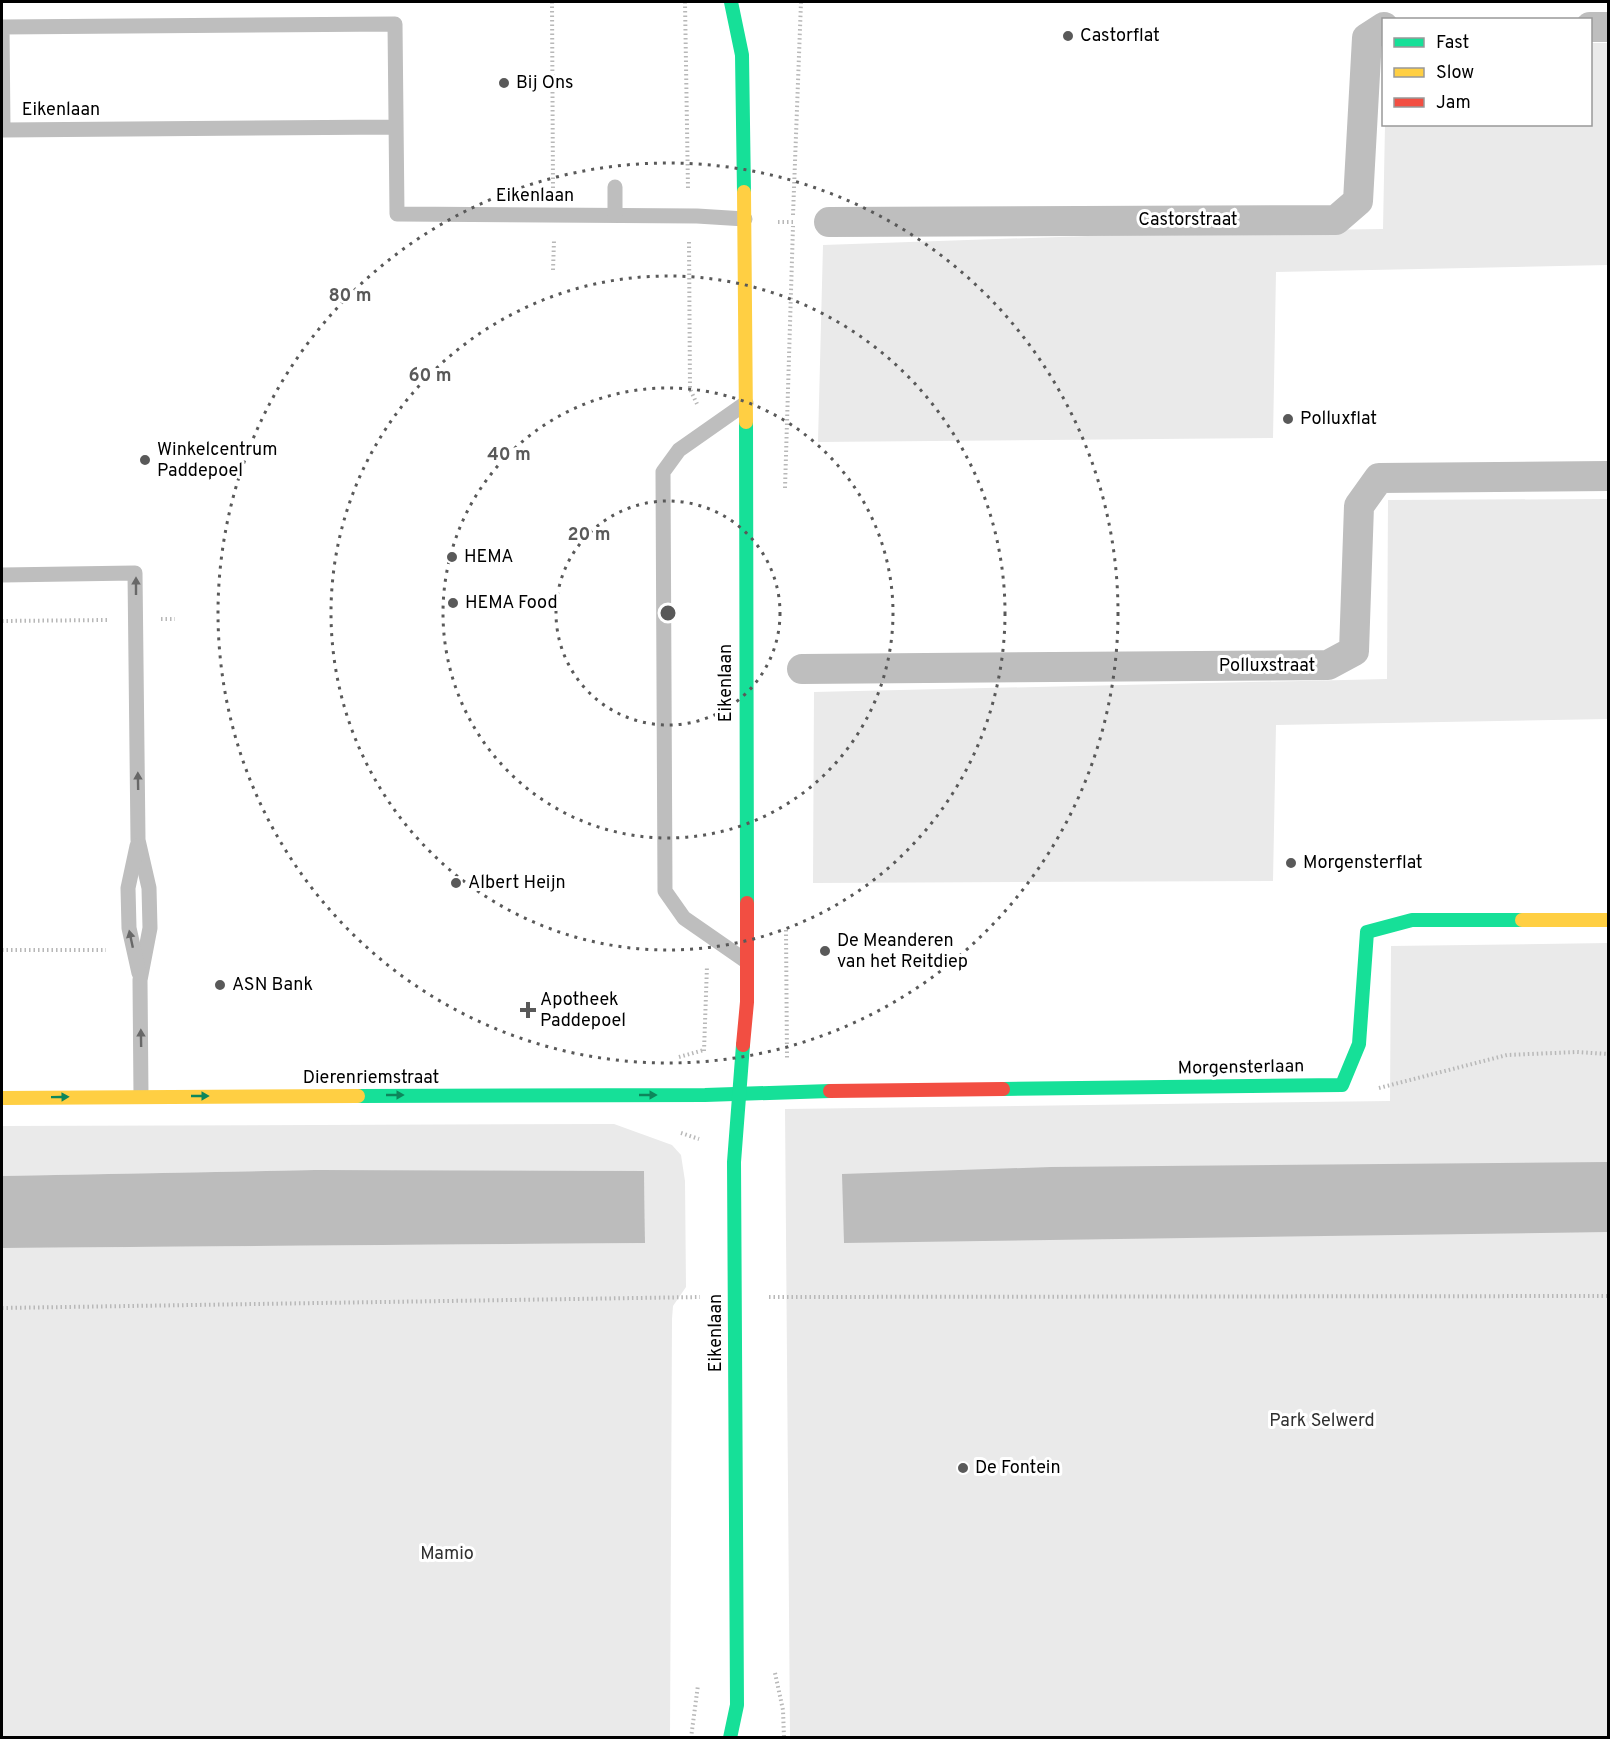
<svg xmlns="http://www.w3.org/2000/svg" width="1610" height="1739" font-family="Overpass,sans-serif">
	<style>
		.green { fill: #eaeaea }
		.water { fill: #bcbcbc }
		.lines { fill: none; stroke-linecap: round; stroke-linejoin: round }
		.path { stroke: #b8b8b8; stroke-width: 4; stroke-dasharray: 1.5 3; stroke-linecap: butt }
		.lane { stroke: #bebebe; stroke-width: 15 }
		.street { stroke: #bebebe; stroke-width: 30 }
		.fast { stroke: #16e098; stroke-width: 14 }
		.slow { stroke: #ffcf43; stroke-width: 14 }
		.jam { stroke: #f24e42; stroke-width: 14 }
		.oneway { fill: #686868 }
		.oneway2 { fill: #0d865b }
		.ring { fill: none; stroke: #595959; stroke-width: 3; stroke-dasharray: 3 6 }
		.poi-dot { fill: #595959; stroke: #fff; stroke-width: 2 }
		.labels { text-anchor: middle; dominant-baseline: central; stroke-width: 6; stroke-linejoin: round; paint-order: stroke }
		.poi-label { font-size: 18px; fill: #000; stroke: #fff; text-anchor: start }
		.street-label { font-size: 18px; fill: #000; stroke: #fff }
		.park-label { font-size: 18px; fill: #303030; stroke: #fff }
		.centre { fill: #595959; stroke: #fff; stroke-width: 3 }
		.ring-label { font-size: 18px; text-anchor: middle; font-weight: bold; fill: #595959; stroke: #fff; stroke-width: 6; stroke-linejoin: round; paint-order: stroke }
	</style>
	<rect width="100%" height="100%" fill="#fff"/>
	<!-- green -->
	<g class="green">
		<polygon points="1591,43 1608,43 1608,265 1276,272 1273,438 818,442 823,245 1233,231 1383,229 1385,125 1590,124"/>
		<polygon points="1608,499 1608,719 1276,725 1273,881 813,883 814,692 1387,679 1388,500"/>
		<polygon points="1608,943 1608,1737 790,1737 785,1109 1390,1101 1391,946"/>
		<polygon points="614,1124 672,1145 681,1155 685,1181 686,1287 673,1306 672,1319 670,1737 2,1737 2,1248 645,1243 644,1171 315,1170 2,1176 2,1126"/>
	</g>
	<!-- water -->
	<g class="water">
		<polygon points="1608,1162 1608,1232 844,1243 842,1174 1051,1167"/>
		<polygon points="315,1170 644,1171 645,1243 2,1248 2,1176"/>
	</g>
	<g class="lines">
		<!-- path -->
		<g class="path">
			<polyline points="552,2 553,188"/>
			<polyline points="685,2 688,189"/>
			<polyline points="793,215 801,2"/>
			<polyline points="778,222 795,222"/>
			<polyline points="689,242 690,389 697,404"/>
			<polyline points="553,270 554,241"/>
			<polyline points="785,488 793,226"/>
			<polyline points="161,619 175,619"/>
			<polyline points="2,621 108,620"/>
			<polyline points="786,930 787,1058"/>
			<polyline points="2,950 106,950"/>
			<polyline points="704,1051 707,966"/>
			<polyline points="679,1057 704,1050"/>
			<polyline points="1379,1088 1507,1055 1577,1052 1608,1054"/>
			<polyline points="681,1133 699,1139"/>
			<polyline points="769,1297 1608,1296"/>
			<polyline points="2,1308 700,1297"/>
			<polyline points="775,1673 783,1710 784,1738"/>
			<polyline points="691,1738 698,1685"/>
		</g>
		<!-- lane -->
		<g class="lane">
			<polyline points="396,127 3,130 2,27 395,24 397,214 697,216 745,219"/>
			<polyline points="615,215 615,187"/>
			<polyline points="746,403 679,450 663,472 665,891 684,918 746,961"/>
			<polyline points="2,575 135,573 138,840 149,888 150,928 140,980 141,1096"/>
			<polyline points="137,846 128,888 129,928 139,973"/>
		</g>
		<!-- street -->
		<g class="street">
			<polyline points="1590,27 1608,27"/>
			<polyline points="829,222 1336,220 1358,201 1367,38 1384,27"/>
			<polyline points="802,669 1328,665 1354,651 1359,506 1379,478 1608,476"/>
		</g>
		<!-- fast -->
		<g class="fast">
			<polyline points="731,2 742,55 744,192"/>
			<polyline points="746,422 747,903"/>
			<polyline points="1003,1089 1342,1085 1359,1044 1367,932 1412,920 1522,920"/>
			<polyline points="358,1096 705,1095 830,1091"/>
			<polyline points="730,1738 737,1705 734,1162 743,1045"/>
		</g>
		<!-- slow -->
		<g class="slow">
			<polyline points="744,192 746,422"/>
			<polyline points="1522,920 1608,920"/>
			<polyline points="2,1098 358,1096"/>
		</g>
		<!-- jam -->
		<g class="jam">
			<polyline points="743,1045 747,1002 747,903"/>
			<polyline points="830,1091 1003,1089"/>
		</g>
	</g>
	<!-- one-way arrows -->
	<defs><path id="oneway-solid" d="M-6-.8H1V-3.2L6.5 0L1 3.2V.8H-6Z" transform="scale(1.5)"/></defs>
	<g class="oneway">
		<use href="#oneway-solid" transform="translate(136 586) rotate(-90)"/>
		<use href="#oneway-solid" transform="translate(138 781) rotate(-91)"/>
		<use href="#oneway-solid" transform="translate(131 939) rotate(-102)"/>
		<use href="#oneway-solid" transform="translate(141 1038) rotate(-91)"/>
	</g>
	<g class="oneway2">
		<use href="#oneway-solid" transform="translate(395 1095)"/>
		<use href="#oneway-solid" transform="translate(648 1095)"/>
		<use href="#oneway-solid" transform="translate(200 1096)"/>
		<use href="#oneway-solid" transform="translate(60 1097) rotate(-1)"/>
	</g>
	<!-- distance rings -->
	<g class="ring">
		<circle cx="668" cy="613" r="112"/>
		<circle cx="668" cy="613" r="225"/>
		<circle cx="668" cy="613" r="337"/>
		<circle cx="668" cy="613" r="450"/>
	</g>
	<!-- markers -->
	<g class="poi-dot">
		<circle cx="1068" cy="36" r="6"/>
		<circle cx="504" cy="83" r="6"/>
		<circle cx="1288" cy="419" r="6"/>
		<circle cx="145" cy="460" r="6"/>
		<circle cx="452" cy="557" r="6"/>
		<circle cx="453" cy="603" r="6"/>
		<circle cx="1291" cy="863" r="6"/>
		<circle cx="456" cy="883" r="6"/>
		<circle cx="825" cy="951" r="6"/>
		<circle cx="220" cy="985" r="6"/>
		<path d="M525 1001h6v6h6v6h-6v6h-6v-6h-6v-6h6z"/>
		<circle cx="963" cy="1468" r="6"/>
	</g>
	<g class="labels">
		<!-- poi labels -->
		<g class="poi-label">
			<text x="1080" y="36">Castorflat</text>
			<text x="516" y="83">Bij Ons</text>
			<text x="1300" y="419">Polluxflat</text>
			<text x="157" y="450">Winkelcentrum<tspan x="157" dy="21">Paddepoel</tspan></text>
			<text x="464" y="557">HEMA</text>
			<text x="465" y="603">HEMA Food</text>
			<text x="1303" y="863">Morgensterflat</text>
			<text x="468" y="883">Albert Heijn</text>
			<text x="837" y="941">De Meanderen<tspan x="837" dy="21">van het Reitdiep</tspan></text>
			<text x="232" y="985">ASN Bank</text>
			<text x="540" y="1000">Apotheek<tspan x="540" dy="21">Paddepoel</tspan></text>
			<text x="975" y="1468">De Fontein</text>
		</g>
		<!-- street labels -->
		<g class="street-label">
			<text x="61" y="110">Eikenlaan</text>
			<text x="535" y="196">Eikenlaan</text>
			<text x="1188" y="220">Castorstraat</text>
			<text x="1267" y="666">Polluxstraat</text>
			<text transform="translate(726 683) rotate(-90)">Eikenlaan</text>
			<text transform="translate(1241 1068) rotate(-1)">Morgensterlaan</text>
			<text x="371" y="1078">Dierenriemstraat</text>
			<text transform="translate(716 1333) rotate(-90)">Eikenlaan</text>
		</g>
		<!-- park labels -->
		<g class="park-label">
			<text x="1322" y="1421">Park Selwerd</text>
			<text x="447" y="1554">Mamio</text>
		</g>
	</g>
	<circle cx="668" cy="613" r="9" class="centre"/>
	<g class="ring-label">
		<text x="350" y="301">80 m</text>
		<text x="430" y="381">60 m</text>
		<text x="509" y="460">40 m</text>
		<text x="589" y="540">20 m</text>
	</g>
	<!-- border -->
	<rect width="1610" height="1739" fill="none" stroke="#000000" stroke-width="6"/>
	<!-- legend -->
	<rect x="1382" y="18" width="210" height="108" fill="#ffffff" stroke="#999999" stroke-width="1.5"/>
	<rect x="1394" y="38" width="30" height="9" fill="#16e098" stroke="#999999" stroke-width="1.5"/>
	<text x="1436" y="48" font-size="18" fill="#000000">Fast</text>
	<rect x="1394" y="68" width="30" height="9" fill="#ffcf43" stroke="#999999" stroke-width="1.5"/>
	<text x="1436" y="78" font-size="18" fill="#000000">Slow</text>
	<rect x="1394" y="98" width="30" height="9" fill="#f24e42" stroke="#999999" stroke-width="1.5"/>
	<text x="1436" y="108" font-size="18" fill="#000000">Jam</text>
</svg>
